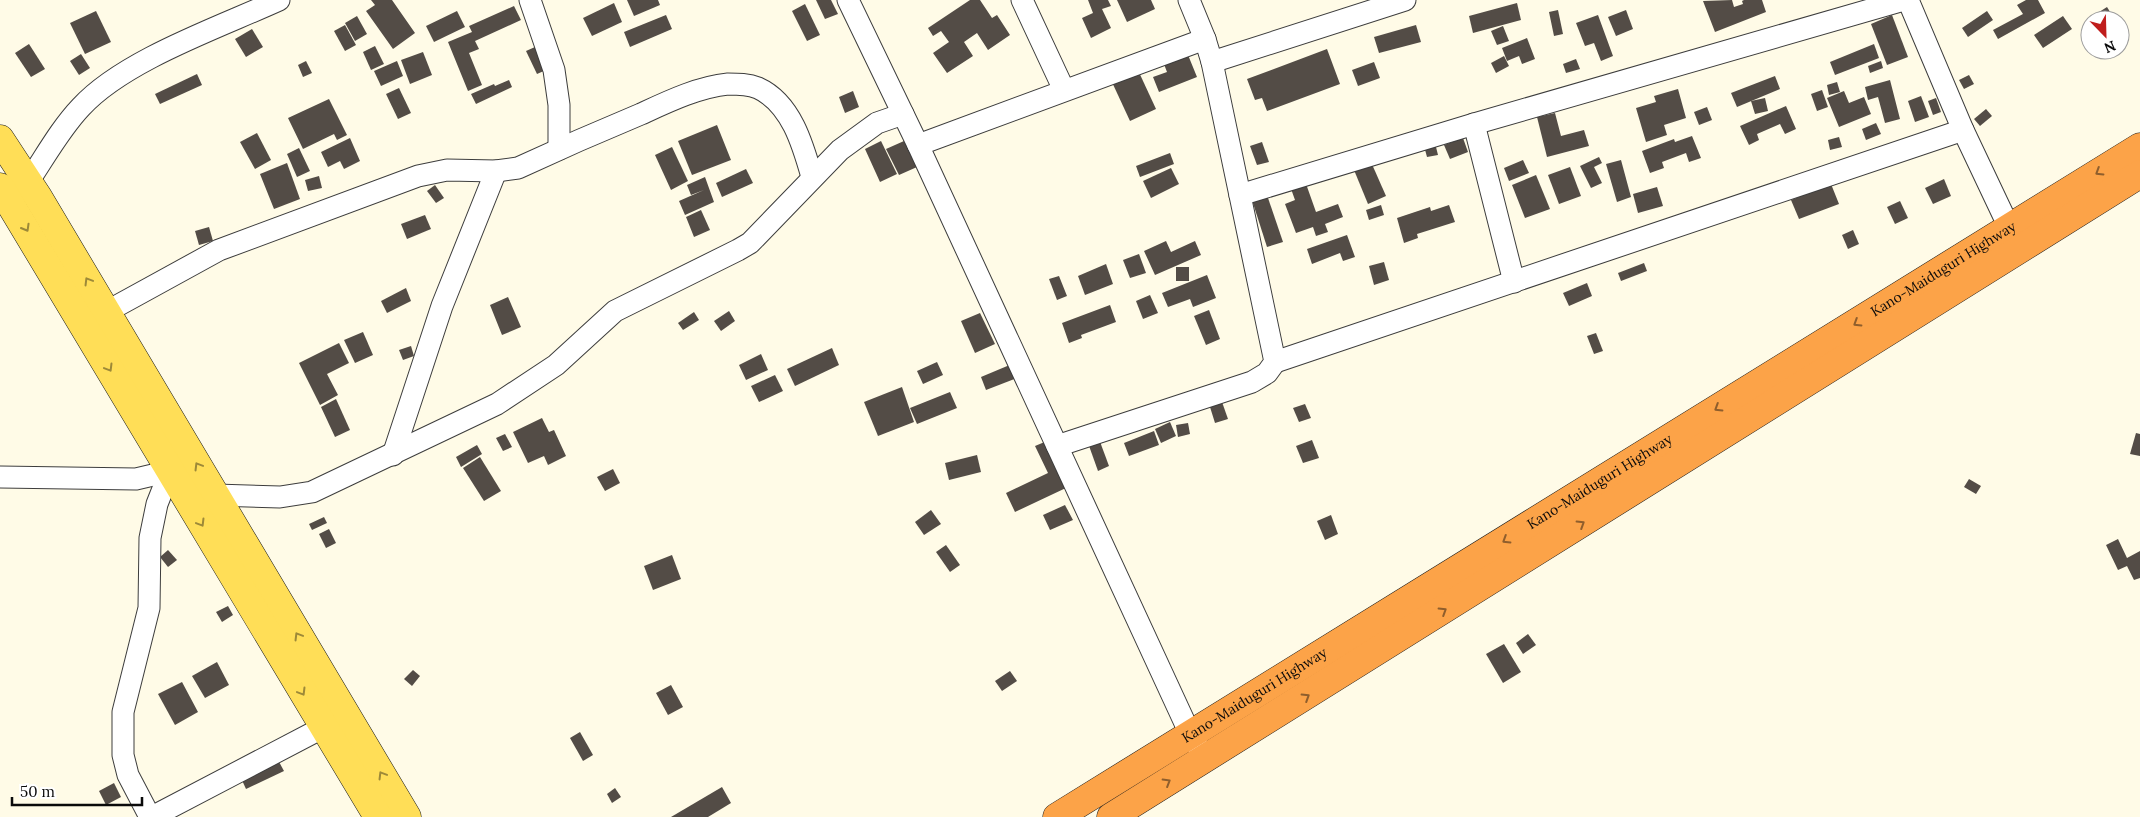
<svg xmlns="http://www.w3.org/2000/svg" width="2140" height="817" font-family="Lora,serif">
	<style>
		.building { fill: #534c46 }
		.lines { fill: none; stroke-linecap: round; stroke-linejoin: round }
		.minor-casing { stroke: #3d3d3d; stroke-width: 23 }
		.major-casing { stroke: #1b1b1b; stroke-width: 29 }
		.highway-casing { stroke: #1b1b1b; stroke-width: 29 }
		.minor { stroke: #fff; stroke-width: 21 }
		.major { stroke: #ffde57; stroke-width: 28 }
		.highway { stroke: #fca348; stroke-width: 28 }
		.oneway { stroke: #8f5e2c }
		.oneway2 { stroke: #9d8938 }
		.labels { text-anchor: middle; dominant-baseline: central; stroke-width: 5; stroke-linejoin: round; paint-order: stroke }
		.street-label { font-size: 14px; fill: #0a0a0a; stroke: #fff }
	</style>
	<rect width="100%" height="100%" fill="#fffbe7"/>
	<!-- building -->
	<g class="building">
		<polygon points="371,0 392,0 415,33 393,49 366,11 375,5"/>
		<polygon points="627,0 658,0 660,5 634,16"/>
		<polygon points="816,0 831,0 838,14 825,19"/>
		<polygon points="970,0 980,0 992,18 997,15 1010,35 988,50 977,33 964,42 973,56 947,73 933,53 949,42 941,31 933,36 928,28"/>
		<polygon points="1088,0 1108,0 1111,6 1102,9 1111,28 1091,38 1082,18 1093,13"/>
		<polygon points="1117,0 1151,0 1155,9 1127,22"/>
		<polygon points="1732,0 1734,7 1743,4 1742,1 1744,0 1762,0 1766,12 1715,32 1703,1"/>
		<polygon points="2026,0 2038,0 2045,13 1998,39 1993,30 2023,14 2017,5"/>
		<polygon points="614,3 622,22 592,36 583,18"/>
		<polygon points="1517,3 1521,20 1473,33 1469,16"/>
		<polygon points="805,4 820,35 807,41 792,11"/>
		<polygon points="514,6 521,20 475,41 479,49 469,53 482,85 468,91 448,42 472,32 469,26"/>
		<polygon points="2107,7 2115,20 2100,20 2096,14"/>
		<polygon points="1558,10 1563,34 1554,36 1549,12"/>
		<polygon points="1626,10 1633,29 1616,36 1608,17"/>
		<polygon points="96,11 111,42 85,54 70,23"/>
		<polygon points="457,11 465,27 434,42 426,26"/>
		<polygon points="1987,11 1993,20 1968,37 1962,28"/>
		<polygon points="666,15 672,29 630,47 624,32"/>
		<polygon points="1598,15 1613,56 1601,61 1594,43 1585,46 1576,23"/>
		<polygon points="1892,15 1908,57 1887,65 1871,24"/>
		<polygon points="357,16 367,34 355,41 345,23"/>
		<polygon points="2063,16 2072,29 2043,48 2034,35"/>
		<polygon points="345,25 356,45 345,51 334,31"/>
		<polygon points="1416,25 1421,42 1379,53 1374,37"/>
		<polygon points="1503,26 1509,41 1497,45 1491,31"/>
		<polygon points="252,29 263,47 246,57 235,39"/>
		<polygon points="1527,38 1535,59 1522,64 1519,56 1507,61 1502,48"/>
		<polygon points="29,44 45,69 31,77 15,53"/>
		<polygon points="1874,44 1879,58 1835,75 1830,62"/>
		<polygon points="375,46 384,64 371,70 363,52"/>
		<polygon points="535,47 546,70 537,74 526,51"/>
		<polygon points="1327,49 1340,84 1267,111 1262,98 1255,100 1247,79"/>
		<polygon points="1186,50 1197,77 1159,92 1153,77 1167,72 1162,59"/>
		<polygon points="423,52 432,75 410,84 401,60"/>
		<polygon points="81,54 90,68 79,75 70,61"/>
		<polygon points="1504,56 1509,66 1496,73 1491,63"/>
		<polygon points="1576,59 1580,69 1566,73 1563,64"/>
		<polygon points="306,61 312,73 303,77 298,65"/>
		<polygon points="397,61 403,76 381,86 374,71"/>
		<polygon points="1881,61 1883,68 1870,73 1868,66"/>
		<polygon points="1374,62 1380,78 1358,86 1352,70"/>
		<polygon points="1137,68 1156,109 1130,121 1111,80"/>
		<polygon points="197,74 202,85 160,104 155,94"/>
		<polygon points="1969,75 1974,84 1964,89 1959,80"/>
		<polygon points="1775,76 1780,89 1737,107 1731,93"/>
		<polygon points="509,80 512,87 476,104 471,94 494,84 495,86"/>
		<polygon points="1890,80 1900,119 1885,123 1878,97 1868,100 1865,87"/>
		<polygon points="1837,82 1840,92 1829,95 1827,85"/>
		<polygon points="399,88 411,113 398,119 386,94"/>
		<polygon points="1678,89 1686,118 1664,125 1667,135 1646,142 1636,108 1656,102 1654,96"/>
		<polygon points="1822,90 1828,107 1817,111 1811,94"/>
		<polygon points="853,91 859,107 845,113 839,97"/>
		<polygon points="1844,91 1849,103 1864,97 1871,114 1839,127 1827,98"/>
		<polygon points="1921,96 1929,117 1915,122 1908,101"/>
		<polygon points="1765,98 1768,111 1755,114 1751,101"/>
		<polygon points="1936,98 1941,112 1933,115 1928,101"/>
		<polygon points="329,99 347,135 337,140 334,134 303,149 288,118"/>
		<polygon points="1786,106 1796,129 1785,134 1780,124 1757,134 1759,140 1749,145 1740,126"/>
		<polygon points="1707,107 1712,120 1699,125 1694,112"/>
		<polygon points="1986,109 1992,116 1980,126 1974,119"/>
		<polygon points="1555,113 1561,136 1584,130 1589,146 1547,157 1537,117"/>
		<polygon points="1876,123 1881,134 1866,140 1862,129"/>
		<polygon points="717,125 731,160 692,175 678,141"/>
		<polygon points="257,133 271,160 255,169 240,142"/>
		<polygon points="1692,136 1701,158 1689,162 1686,153 1662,162 1664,168 1650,173 1642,151 1674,139 1675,142"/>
		<polygon points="1839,137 1842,147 1830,150 1828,140"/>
		<polygon points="350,138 360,161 344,169 340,161 328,167 321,152"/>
		<polygon points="1463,138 1468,152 1450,159 1444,145"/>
		<polygon points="881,141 897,174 880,182 865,149"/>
		<polygon points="904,141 917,167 899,175 886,149"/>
		<polygon points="1262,142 1269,162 1257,165 1250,146"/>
		<polygon points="1435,143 1438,155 1427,157 1424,146"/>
		<polygon points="672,147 688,181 671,190 655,155"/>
		<polygon points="299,148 310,171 297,177 287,154"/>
		<polygon points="1170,153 1174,164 1140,177 1136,166"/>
		<polygon points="1599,157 1602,163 1594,167 1602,183 1591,188 1580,166"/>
		<polygon points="1523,160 1529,173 1509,181 1504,168"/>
		<polygon points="1621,160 1631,197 1617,202 1606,164"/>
		<polygon points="1371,162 1386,196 1368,204 1354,170"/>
		<polygon points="287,163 300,199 274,209 260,174"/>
		<polygon points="1570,167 1581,196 1559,204 1548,175"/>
		<polygon points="1171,168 1179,184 1151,198 1143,181"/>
		<polygon points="746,169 753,183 722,197 716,183"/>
		<polygon points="1536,175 1550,209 1525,218 1512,185"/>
		<polygon points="319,176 322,188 308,191 305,180"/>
		<polygon points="705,177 714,202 685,215 679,201 704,190 691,195 687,185"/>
		<polygon points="1944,179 1951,196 1933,204 1925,188"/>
		<polygon points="1305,181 1316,212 1338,204 1343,217 1325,224 1328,232 1316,236 1313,227 1296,233 1285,204 1295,200 1290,186"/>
		<polygon points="1831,184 1839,204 1799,219 1791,200"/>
		<polygon points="435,185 444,198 436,203 427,191"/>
		<polygon points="1657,187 1663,206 1638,213 1633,194"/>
		<polygon points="1267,195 1283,242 1267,247 1252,200"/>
		<polygon points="1900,201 1908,218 1895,224 1887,207"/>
		<polygon points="1381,205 1384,215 1369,220 1366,210"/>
		<polygon points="1449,205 1455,222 1417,234 1418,238 1404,243 1397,218 1430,207 1431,211"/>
		<polygon points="701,210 710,230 694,237 686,217"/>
		<polygon points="425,215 431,229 407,239 401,224"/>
		<polygon points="209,227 213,241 199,245 195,231"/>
		<polygon points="1853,230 1859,244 1848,249 1842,235"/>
		<polygon points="1347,235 1355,257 1343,261 1340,253 1312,264 1307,249"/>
		<polygon points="1166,241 1171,252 1195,241 1201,255 1155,275 1144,251"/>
		<polygon points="1139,254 1146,273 1130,278 1123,260"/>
		<polygon points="1384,262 1389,280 1374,285 1369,266"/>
		<polygon points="1644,263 1647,271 1621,281 1618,273"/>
		<polygon points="1106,264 1113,284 1085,295 1078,276"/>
		<rect x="1176" y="267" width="13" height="14"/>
		<polygon points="1207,275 1216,298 1193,307 1190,299 1168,307 1162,293"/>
		<polygon points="1059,276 1067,296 1057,300 1049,279"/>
		<polygon points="1587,283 1592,296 1569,306 1563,293"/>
		<polygon points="406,288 411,301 387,313 381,301"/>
		<polygon points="1150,295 1158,313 1143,319 1136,301"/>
		<polygon points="508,297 521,327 502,335 490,305"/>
		<polygon points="1110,305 1116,322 1081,335 1082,338 1069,343 1062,323"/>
		<polygon points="1209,310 1220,339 1206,345 1194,316"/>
		<polygon points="729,311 735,321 721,331 714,321"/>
		<polygon points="694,312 699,320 683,330 678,323"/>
		<polygon points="980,313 995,344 975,353 961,321"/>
		<polygon points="363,332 373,355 355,363 344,340"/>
		<polygon points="1596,333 1603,351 1594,354 1587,336"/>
		<polygon points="339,343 349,363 327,374 338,395 320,405 299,363"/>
		<polygon points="411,346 414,356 403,360 399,350"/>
		<polygon points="832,348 839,365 795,386 787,369"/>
		<polygon points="761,354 768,370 746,380 739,365"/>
		<polygon points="937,362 943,375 923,384 917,371"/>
		<polygon points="1012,364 1017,378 986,390 981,377"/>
		<polygon points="775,375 783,391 759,402 751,386"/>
		<polygon points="902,387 914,422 878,436 864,402"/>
		<polygon points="950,392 957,408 917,424 910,408"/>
		<polygon points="336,399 350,430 335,437 321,407"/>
		<polygon points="1222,402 1228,419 1215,423 1210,407"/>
		<polygon points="1305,404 1311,418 1299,422 1293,408"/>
		<polygon points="542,418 549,432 554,430 566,456 548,465 544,456 528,463 513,432"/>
		<polygon points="1170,422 1176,436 1161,443 1155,429"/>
		<polygon points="1188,423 1190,434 1178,437 1176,425"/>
		<polygon points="1154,431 1159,445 1129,456 1124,443"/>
		<polygon points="2136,433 2140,434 2140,456 2130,454"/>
		<polygon points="505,434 512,447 503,451 496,438"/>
		<polygon points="1099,439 1109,466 1098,471 1088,443"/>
		<polygon points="1312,440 1319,458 1303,463 1296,446"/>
		<polygon points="1047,441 1068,487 1015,512 1006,493 1048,473 1035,446"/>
		<polygon points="477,445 482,454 461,467 456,457"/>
		<polygon points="977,455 981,472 949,480 945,463"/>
		<polygon points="480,457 501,491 484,501 463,468"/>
		<polygon points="613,469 620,483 605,491 597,477"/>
		<polygon points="1969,479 1981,486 1976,494 1964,487"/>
		<polygon points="1065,505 1073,520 1050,530 1043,515"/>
		<polygon points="931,510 941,524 924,535 915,522"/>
		<polygon points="1331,515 1338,534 1325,540 1317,521"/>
		<polygon points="324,517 327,523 312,530 309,524"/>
		<polygon points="329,529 336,543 326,548 319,534"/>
		<polygon points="2118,539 2127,558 2140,551 2140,578 2134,580 2127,566 2118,570 2106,545"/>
		<polygon points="946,545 960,565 950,572 936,552"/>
		<polygon points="168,550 177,560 168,567 160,557"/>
		<polygon points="672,555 681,579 653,590 644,566"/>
		<polygon points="228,606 233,615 222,622 216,612"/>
		<polygon points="1528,634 1536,645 1523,654 1516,643"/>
		<polygon points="1504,644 1521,672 1503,683 1486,654"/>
		<polygon points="217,662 229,685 205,698 192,676"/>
		<polygon points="413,670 420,676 412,686 404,679"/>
		<polygon points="1010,671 1017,681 1002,691 995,681"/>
		<polygon points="182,682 198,712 175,725 158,694"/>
		<polygon points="671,685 683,707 668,715 656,693"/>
		<polygon points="580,732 593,755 583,761 570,738"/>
		<polygon points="278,760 284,771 246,789 241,778"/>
		<polygon points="114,783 121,797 106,805 99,791"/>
		<polygon points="722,787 731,803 708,817 671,817"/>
		<polygon points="615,788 621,797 612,803 607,794"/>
	</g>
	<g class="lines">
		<defs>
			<g id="minor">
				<polyline points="530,0 554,70 559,105 559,149"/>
				<polyline points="848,0 918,145 1191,736 1198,746"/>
				<polyline points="1022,0 1064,90"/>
				<polyline points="1908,0 1963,130 2016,242"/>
				<polyline points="1212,62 1405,0"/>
				<polyline points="1474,124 1514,282"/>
				<polyline points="918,145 1205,39"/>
				<path d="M28 182C45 157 60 129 81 107 124 60 220 27 279 0"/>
				<polyline points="1240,195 1474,124 1904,0"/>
				<path d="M106 312 219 250 418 176 447 170 496 171 518 168C559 149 600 131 641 114 667 102 698 87 728 84 738 84 748 84 758 88 791 103 803 145 812 177"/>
				<polyline points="1275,362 1963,130"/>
				<polyline points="1057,446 1252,382 1267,373 1275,362 1212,62 1205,39 1189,0"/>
				<polyline points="393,455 442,306 496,171"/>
				<polyline points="0,477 136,479 170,471"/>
				<polyline points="215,495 280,497 312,492 497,404 556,365 615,311 738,250 750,243 840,150 877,123 903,114"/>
				<polyline points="150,817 128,775 123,755 123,712 149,608 150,538 157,504 170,471"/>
				<polyline points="152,817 324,727"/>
			</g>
			<g id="major">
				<polyline points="0,139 38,197 407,817"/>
				<polyline points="0,187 378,817"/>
			</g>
			<g id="highway">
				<path id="s1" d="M1057 817 2140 147"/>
				<polyline points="1111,817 2140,174"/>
			</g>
		</defs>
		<!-- minor casing -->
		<use href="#minor" class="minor-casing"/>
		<!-- major casing -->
		<use href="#major" class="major-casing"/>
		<!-- highway casing -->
		<use href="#highway" class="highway-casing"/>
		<!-- minor -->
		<use href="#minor" class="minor"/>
		<!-- major -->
		<use href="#major" class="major"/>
		<!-- highway -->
		<use href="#highway" class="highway"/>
	</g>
	<!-- one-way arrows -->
	<defs><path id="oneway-chevron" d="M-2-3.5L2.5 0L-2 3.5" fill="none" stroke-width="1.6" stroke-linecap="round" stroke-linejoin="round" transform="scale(1.25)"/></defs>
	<g class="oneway">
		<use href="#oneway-chevron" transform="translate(2099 172) rotate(148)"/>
		<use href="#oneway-chevron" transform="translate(1857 323) rotate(148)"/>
		<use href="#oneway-chevron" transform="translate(1718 408) rotate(148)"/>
		<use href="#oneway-chevron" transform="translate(1581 524) rotate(-32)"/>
		<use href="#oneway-chevron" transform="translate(1506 540) rotate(148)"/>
		<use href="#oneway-chevron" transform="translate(1443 611) rotate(-32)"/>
		<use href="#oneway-chevron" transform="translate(1306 697) rotate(-32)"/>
		<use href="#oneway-chevron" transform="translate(1167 782) rotate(-31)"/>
	</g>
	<g class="oneway2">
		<use href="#oneway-chevron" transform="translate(26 228) rotate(60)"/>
		<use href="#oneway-chevron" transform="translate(88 281) rotate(-121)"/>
		<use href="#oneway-chevron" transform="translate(109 368) rotate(59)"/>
		<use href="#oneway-chevron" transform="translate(198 466) rotate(-121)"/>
		<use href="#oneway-chevron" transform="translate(201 523) rotate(59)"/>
		<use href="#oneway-chevron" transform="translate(298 636) rotate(-121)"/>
		<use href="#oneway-chevron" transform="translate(302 692) rotate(59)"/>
		<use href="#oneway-chevron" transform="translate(382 775) rotate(-121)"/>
	</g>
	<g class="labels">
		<!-- street labels -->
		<g class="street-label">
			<text stroke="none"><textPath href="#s1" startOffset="1042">Kano-Maiduguri Highway</textPath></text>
			<text stroke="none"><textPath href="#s1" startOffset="638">Kano-Maiduguri Highway</textPath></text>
			<text stroke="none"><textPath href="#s1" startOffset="232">Kano-Maiduguri Highway</textPath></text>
		</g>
	</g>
	<!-- north arrow -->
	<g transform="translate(2105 35) rotate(157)"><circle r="24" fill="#ffffff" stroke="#9d9d9d"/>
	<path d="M0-4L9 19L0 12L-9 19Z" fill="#c01d1c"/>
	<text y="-8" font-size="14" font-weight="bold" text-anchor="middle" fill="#0a0a0a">N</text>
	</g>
	<!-- scale -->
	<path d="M12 797v8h130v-8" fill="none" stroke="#0a0a0a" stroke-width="2.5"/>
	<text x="20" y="797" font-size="15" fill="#0a0a0a" stroke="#ffffff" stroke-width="4" paint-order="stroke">50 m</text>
</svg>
